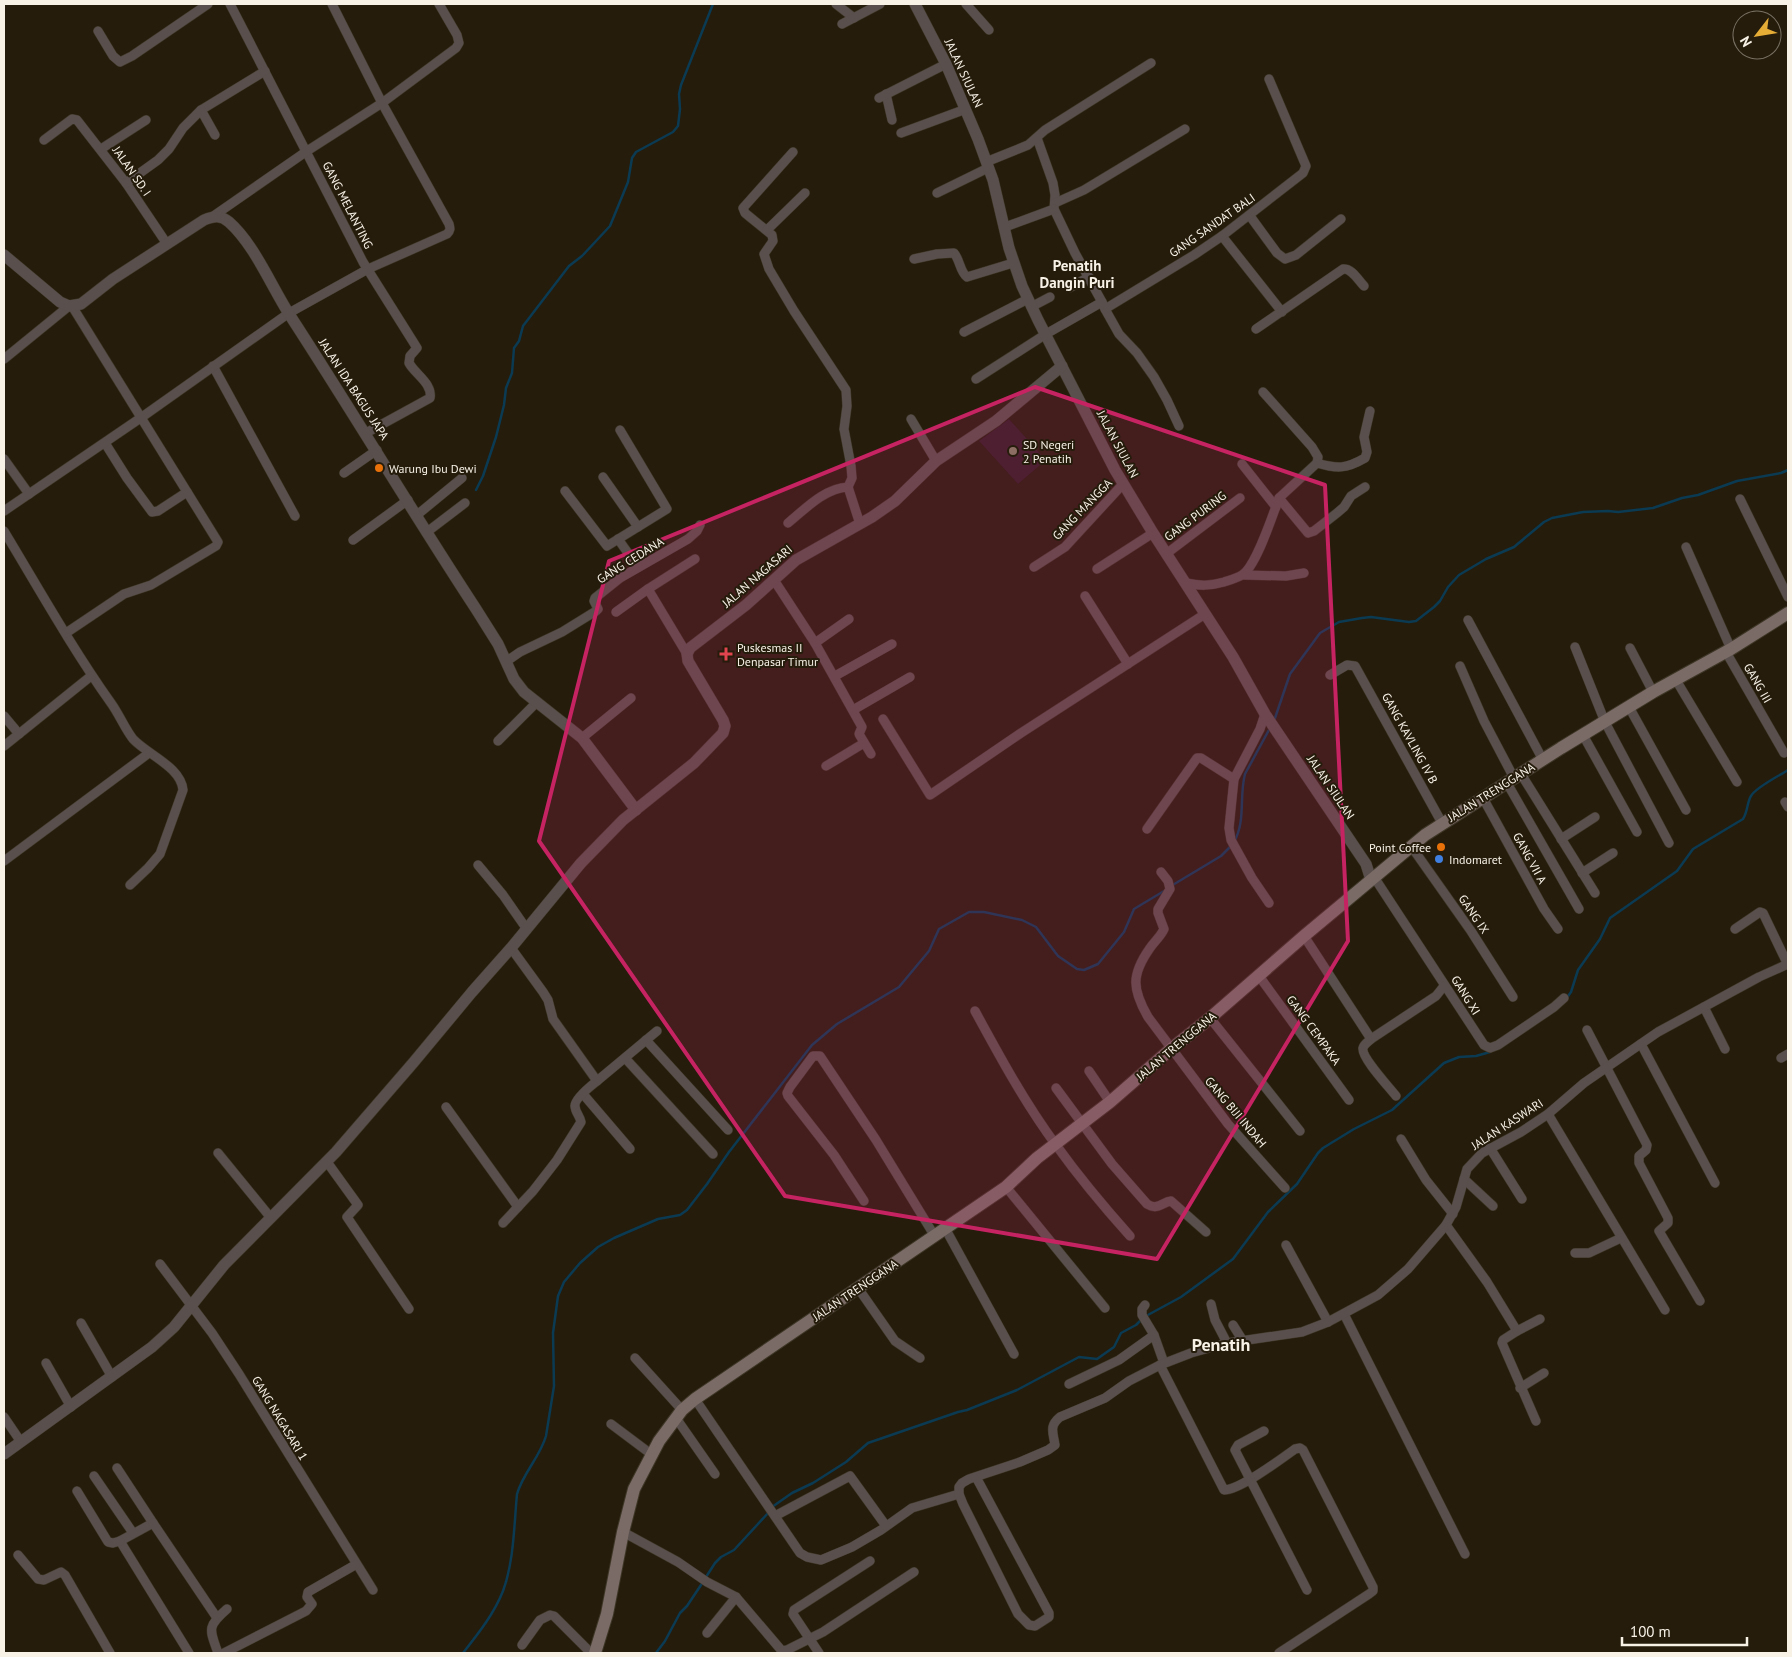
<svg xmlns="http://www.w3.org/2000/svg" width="1792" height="1657" font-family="'PT Sans',sans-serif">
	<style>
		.education { fill: #311e23 }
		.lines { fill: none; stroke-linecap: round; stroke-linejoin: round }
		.stream { stroke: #0b3a53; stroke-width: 2.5 }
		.minor-casing { stroke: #3e3626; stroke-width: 10 }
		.tertiary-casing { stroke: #3e3626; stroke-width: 12 }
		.secondary-casing { stroke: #3e3626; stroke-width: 14 }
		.minor { stroke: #594f4c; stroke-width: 9 }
		.tertiary { stroke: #594f4c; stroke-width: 11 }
		.secondary { stroke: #7a6b66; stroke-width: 12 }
		.marked { fill: #c52362; fill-opacity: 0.2; stroke: #c52362; stroke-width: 4; stroke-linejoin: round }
		.education-dot { fill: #8d6e63; stroke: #251c0c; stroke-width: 2 }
		.food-dot { fill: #e8710a; stroke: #251c0c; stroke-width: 2 }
		.health-dot { fill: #e0444e; stroke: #251c0c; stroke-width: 2 }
		.shop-dot { fill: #3f7fe0; stroke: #251c0c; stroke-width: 2 }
		.labels { text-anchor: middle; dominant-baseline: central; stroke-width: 4; stroke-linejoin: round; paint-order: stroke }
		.street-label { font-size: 12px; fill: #f7f1e6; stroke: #251c0c }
		.poi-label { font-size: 12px; fill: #f7f1e6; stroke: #251c0c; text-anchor: start }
		.quarter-label { font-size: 15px; font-weight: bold; fill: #f7f1e6; stroke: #251c0c }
		.district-label { font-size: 18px; font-weight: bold; fill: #f7f1e6; stroke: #251c0c }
	</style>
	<rect width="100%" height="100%" fill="#251c0c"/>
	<!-- education -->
	<polygon class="education" points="1009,419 1046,460 1018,484 979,441"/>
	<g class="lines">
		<!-- stream -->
		<g class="stream">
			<polyline points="476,490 483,476 496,437 504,405 506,388 512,373 514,348 519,341 523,326 569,266 582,256 610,226 628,182 632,158 636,152 673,132 678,126 680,109 679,94 681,85 713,4"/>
			<polyline points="1274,721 1290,674 1320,633 1339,622 1362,618 1371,617 1409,622 1416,621 1434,607 1440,601 1448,587 1459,575 1486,559 1514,547 1544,522 1552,518 1583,512 1608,511 1618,512 1653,508 1682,498 1698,495 1737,481 1781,473 1788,470"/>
			<path d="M1234 842C1246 821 1239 796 1245 774L1270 728"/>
			<polyline points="1171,886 1221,856 1231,846"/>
			<path d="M1566 999 1571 992 1578 970 1600 939 1610 918 1677 871 1693 849 1743 819C1748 811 1747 802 1751 796 1756 787 1779 776 1788 770"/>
			<polyline points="1146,1316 1181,1297 1233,1259 1268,1212 1297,1184 1318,1153 1323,1148 1354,1129 1392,1110 1444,1063 1459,1057 1476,1056 1490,1052"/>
			<polyline points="772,1507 792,1493 813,1483 846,1462 868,1443 958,1412 967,1410 1017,1390 1079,1357 1097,1359 1114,1347 1121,1333 1136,1325 1142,1319"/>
			<polyline points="706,1577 715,1563 721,1557 734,1550 769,1512"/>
			<path d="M463 1653C478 1634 494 1614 503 1591 514 1561 514 1526 517 1494 523 1473 540 1457 546 1436L554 1386 553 1333 558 1296 564 1282 580 1263 598 1247 614 1238 658 1219 680 1215 687 1210 707 1184 729 1152 812 1045 837 1024 899 987 929 951 939 929 969 912H984L1022 920 1036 927 1058 956 1077 969 1084 970 1098 964 1124 932 1134 909 1164 891"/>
			<polyline points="656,1653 665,1641 680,1613 687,1606 703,1582"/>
		</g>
		<defs>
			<g id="minor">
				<path d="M230 4 363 262 417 348 410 356 409 363C415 374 433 384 430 398L366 433"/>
				<polyline points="836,4 854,18"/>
				<polyline points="966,4 989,30"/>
				<polyline points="842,24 880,4"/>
				<polyline points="98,31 113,56 120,62 132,56 208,4"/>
				<polyline points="886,94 892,120"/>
				<polyline points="879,98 946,64"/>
				<polyline points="201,110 265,71"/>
				<polyline points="901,133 966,109"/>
				<polyline points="1037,138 1053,183 1055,195 1054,209 1075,253 1102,302"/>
				<polyline points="44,140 72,119 77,120 126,183 167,244"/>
				<polyline points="101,149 146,120"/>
				<polyline points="793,152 743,208 745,213 772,235 773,241 764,254 769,269 794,311 846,390 847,406 844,429 851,466 852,478 848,487"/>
				<polyline points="986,162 1028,145 1045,130 1151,63"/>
				<polyline points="126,183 158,160 169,149 183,128 201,110 215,135"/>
				<polyline points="937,193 988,168"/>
				<polyline points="1055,203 1084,190 1185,129"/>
				<polyline points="1250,216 1277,253 1285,259 1296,255 1341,219"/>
				<polyline points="212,217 307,151 382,103 332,4"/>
				<polyline points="1005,227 1054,209"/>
				<polyline points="767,230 805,193"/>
				<polyline points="1222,236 1282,312"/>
				<path d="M914 259 937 254 954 253C960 260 960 272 967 277L1013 263"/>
				<polyline points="1069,288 1089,277"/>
				<polyline points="1031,307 1050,297"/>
				<polyline points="1105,309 1119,334 1137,353 1154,377 1167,400 1179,426"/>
				<path d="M1256 329 1343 269C1352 268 1358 280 1364 286"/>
				<polyline points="964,332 1028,299"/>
				<polyline points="4,359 69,306"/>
				<polyline points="213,366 295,516"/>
				<polyline points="976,379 1046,334 1102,302 1105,309 1194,255 1222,236 1303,173 1306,166 1269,79"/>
				<polyline points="1263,392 1312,447 1318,457 1317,463"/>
				<polyline points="911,419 936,461"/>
				<polyline points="105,443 127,478 152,512 158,511 187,492"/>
				<polyline points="4,459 29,494"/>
				<polyline points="1242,464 1276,507"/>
				<polyline points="344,473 377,450"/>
				<polyline points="603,477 638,527"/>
				<polyline points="565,491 607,546 667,509 620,430"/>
				<path d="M1279 498 1317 463C1337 469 1346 469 1365 458L1367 452 1364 437 1370 411"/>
				<polyline points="1740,499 1788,597"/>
				<path d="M4 511 142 417 289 313 368 269 447 234C451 230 450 228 449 224L382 103 456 48 459 43 457 35 439 4"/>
				<polyline points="417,515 462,478"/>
				<path d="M788 523C805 509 825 488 848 487L860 524"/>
				<path d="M4 531C39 589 72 648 111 703 119 714 125 729 133 739 148 755 181 767 183 790L160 854 148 868 130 885"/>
				<polyline points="427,532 465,503"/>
				<polyline points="618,539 638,567"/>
				<polyline points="353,540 408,500"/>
				<polyline points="1686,547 1731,649"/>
				<polyline points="1166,554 1240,498"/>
				<polyline points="1034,567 1065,547 1123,484"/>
				<polyline points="1097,569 1153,533"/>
				<polyline points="1244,575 1286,576 1304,573"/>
				<polyline points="774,580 815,643 862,727 859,734 871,754"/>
				<path d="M1186 583C1200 586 1210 586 1224 582 1230 580 1237 578 1242 575 1256 567 1273 514 1279 498L1308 533 1314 531 1337 513 1344 507 1351 496 1365 487"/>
				<polyline points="648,589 695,559"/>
				<polyline points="1085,596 1128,664"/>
				<polyline points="616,612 648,589 687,654"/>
				<polyline points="1468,620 1543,760"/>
				<polyline points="66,633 124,594 151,585 216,546 218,542 72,306"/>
				<polyline points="815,643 849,619"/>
				<polyline points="1575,647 1605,722 1669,843"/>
				<polyline points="1630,648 1653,692"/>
				<polyline points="1726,652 1784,753"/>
				<polyline points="507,661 520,652 562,632 596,611 598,609 594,601 595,598 620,578 688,539 697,531 700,525"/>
				<polyline points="1460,666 1484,721 1514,778"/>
				<polyline points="1330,675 1347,665 1355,666 1442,823"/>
				<polyline points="835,676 892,644"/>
				<polyline points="1676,680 1737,782"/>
				<polyline points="1629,707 1686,810"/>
				<polyline points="853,710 910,677"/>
				<polyline points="4,716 19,734"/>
				<polyline points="883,719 930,795 1021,733 1205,614"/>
				<polyline points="1583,735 1637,832"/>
				<polyline points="582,738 631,698"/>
				<polyline points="498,741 536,703"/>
				<polyline points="4,746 91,676"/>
				<polyline points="826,766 864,743"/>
				<polyline points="1521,774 1595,893"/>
				<polyline points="1234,779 1229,828 1231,840 1252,878 1269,903"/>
				<polyline points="1507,783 1579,909"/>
				<polyline points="1483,798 1544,909 1558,929"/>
				<polyline points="1785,802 1788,807"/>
				<polyline points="1147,829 1197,758 1201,758 1234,779 1260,729 1265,714"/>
				<polyline points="1561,839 1595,817"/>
				<polyline points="1411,846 1471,931 1513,997"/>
				<polyline points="4,861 149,753"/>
				<polyline points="478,865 503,895 526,928"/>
				<path d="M1161 872 1168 881 1170 889 1158 909V913L1164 929C1161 936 1154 942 1150 948 1131 975 1132 989 1148 1017L1228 1124 1285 1188"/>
				<polyline points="1582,873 1613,853"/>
				<polyline points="1374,877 1484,1045 1490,1048 1498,1045 1554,1007 1564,998"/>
				<polyline points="1735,929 1760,912 1763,913 1788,965"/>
				<polyline points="1304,936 1371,1039"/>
				<polyline points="1259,976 1349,1100"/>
				<polyline points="1704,1007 1725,1049"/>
				<path d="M975 1011C1000 1057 1025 1103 1056 1145 1079 1177 1104 1207 1130 1236"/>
				<polyline points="1210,1018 1300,1131"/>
				<polyline points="1587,1030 1647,1145 1646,1150 1639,1156 1639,1163 1668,1218 1668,1223 1659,1231 1700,1301"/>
				<polyline points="646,1040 728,1130"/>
				<polyline points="1641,1044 1715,1183"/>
				<polyline points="625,1058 713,1154"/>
				<polyline points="1781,1058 1788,1054"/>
				<polyline points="1089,1071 1110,1102"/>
				<polyline points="597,1081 657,1031"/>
				<path d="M1056 1088 1112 1164 1147 1204C1158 1211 1162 1202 1171 1201L1206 1232"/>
				<polyline points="583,1094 630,1149"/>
				<path d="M1396 1096C1389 1087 1361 1057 1363 1048 1364 1044 1368 1042 1371 1039L1436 996 1444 986"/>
				<polyline points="446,1107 518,1207"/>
				<polyline points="1548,1114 1665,1310"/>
				<polyline points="1401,1139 1426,1180 1453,1214"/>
				<polyline points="1490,1148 1522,1199"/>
				<polyline points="218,1153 271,1218"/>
				<polyline points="327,1162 358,1205 347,1217 409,1309"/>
				<polyline points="1464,1179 1493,1206"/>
				<polyline points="1006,1187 1105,1308"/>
				<polyline points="864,1201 834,1155 788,1096 787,1093 790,1087 813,1056 820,1056 876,1140 934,1235"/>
				<path d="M503 1223 533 1191 557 1160 581 1122C580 1116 575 1112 575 1106 574 1099 592 1085 597 1081L553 1019 548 1000 543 992 511 948"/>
				<polyline points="1446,1225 1487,1282 1517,1331 1503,1340 1502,1343 1536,1421"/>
				<polyline points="945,1228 1014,1354"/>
				<polyline points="1286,1245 1328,1322"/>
				<polyline points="1575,1253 1589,1253 1621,1238"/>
				<polyline points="160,1264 212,1333 239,1374 373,1590"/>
				<polyline points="858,1288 895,1341 920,1358"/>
				<polyline points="1211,1304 1215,1320 1227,1343"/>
				<polyline points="1145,1305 1142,1309 1142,1315 1154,1335 1164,1363"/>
				<polyline points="1344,1314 1465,1554"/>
				<polyline points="81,1323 112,1377"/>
				<polyline points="1233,1325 1243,1341"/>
				<polyline points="1517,1331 1540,1319"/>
				<polyline points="635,1358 682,1410"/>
				<polyline points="46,1363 71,1407"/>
				<path d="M1160 1365 1224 1490C1240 1490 1281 1459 1295 1449L1300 1448 1303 1450 1373 1587V1591L1369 1594 1279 1653"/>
				<polyline points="1069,1384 1119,1360 1154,1335"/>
				<polyline points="1520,1388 1544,1373"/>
				<polyline points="695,1399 800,1553 807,1557 821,1560 852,1547 881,1530 912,1508 959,1494"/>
				<polyline points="4,1417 21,1442"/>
				<polyline points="676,1418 715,1474"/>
				<polyline points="611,1424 651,1454"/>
				<polyline points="1264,1431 1238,1445 1235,1450 1307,1590"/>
				<polyline points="117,1468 153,1523 120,1541 189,1653"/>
				<polyline points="94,1476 133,1533"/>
				<path d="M976 1477 1049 1613V1617L1035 1626 1029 1625 1018 1614 963 1504 959 1494V1487L962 1483 969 1479 1020 1462 1048 1450 1055 1445C1053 1432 1049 1426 1060 1417L1105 1398 1129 1381 1160 1365 1191 1353 1227 1343 1302 1332 1328 1322 1378 1295 1408 1269 1446 1225 1456 1207 1467 1169 1482 1153 1521 1132 1548 1114 1584 1083 1658 1032 1759 977 1788 964"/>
				<polyline points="77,1491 108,1542 113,1543 120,1541"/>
				<polyline points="775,1516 850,1476 886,1526"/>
				<polyline points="153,1523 217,1618"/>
				<polyline points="623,1532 678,1562 707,1582 736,1597 782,1651 787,1650 823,1632 914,1572"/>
				<polyline points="18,1555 38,1579 44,1580 61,1572 65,1575 110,1653"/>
				<polyline points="707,1633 736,1597"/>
				<polyline points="522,1645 540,1620 550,1615 554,1616 591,1653"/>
				<path d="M218 1653C210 1630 206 1627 227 1609"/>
				<polyline points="224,1653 306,1611 312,1604 307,1597 308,1592 355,1565"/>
				<polyline points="819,1653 793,1614 794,1610 870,1561"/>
			</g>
			<g id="tertiary">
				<polyline points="915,4 946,64 978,139 993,180 1009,248 1022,286 1038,320 1115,470 1153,533 1233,657 1265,714 1366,864 1371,880"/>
				<path d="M4 255 60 302 69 306 81 304 113 279 204 220C214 216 221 215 229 222 255 245 272 288 291 317 354 414 413 513 476 609L498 644 514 679 524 692 582 738 636 810"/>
				<polyline points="4,1454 152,1347 174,1327 224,1265 336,1152 413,1063 472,992 511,948 581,863 623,820 694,763 723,733 725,726 723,720 688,661 687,654 690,648 746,605 796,560 872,517 895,501 936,461 996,421 1062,366"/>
			</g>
			<polyline id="secondary" points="595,1653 607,1614 623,1532 634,1489 659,1441 682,1410 695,1399 1006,1187 1037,1158 1110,1102 1171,1049 1210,1018 1304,936 1425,835 1561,748 1653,692 1731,649 1788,613"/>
		</defs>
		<!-- minor casing -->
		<use href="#minor" class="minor-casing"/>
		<!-- tertiary casing -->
		<use href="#tertiary" class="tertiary-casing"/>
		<!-- secondary casing -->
		<use href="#secondary" class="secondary-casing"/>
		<!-- minor -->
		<use href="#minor" class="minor"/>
		<!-- tertiary -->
		<use href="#tertiary" class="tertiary"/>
		<!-- secondary -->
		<use href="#secondary" class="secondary"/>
	</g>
	<!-- marked area -->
	<path class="marked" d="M1035 387 1325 485 1348 941 1157 1259 785 1196 539 841 609 561Z"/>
	<!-- markers -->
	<circle class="education-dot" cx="1013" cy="451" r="5"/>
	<g class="food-dot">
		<circle cx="379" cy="468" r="5"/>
		<circle cx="1441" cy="847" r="5"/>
	</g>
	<path class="health-dot" d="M723.5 646.5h5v5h5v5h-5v5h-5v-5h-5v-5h5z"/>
	<circle class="shop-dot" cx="1439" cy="859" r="5"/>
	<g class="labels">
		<!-- street labels -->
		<g class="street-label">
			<text transform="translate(964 73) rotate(65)">JALAN SIULAN</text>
			<text transform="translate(132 171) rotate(55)">JALAN SD. I</text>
			<text transform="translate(348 205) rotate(63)">GANG MELANTING</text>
			<text transform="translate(1212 225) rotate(-35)">GANG SANDAT BALI</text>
			<text transform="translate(354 389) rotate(57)">JALAN IDA BAGUS JAPA</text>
			<text transform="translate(1118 444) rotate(62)">JALAN SIULAN</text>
			<text transform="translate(1082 509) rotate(-46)">GANG MANGGA</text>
			<text transform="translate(1195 516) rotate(-37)">GANG PURING</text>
			<text transform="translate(630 560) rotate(-32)">GANG CEDANA</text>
			<text transform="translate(757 576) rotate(-41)">JALAN NAGASARI</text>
			<text transform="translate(1758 683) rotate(60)">GANG III</text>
			<text transform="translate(1410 738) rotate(61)">GANG KAVLING IV B</text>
			<text transform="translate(1331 787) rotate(56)">JALAN SIULAN</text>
			<text transform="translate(1491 792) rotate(-32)">JALAN TRENGGANA</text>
			<text transform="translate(1530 858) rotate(61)">GANG VII A</text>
			<text transform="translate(1474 914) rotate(56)">GANG IX</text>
			<text transform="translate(1466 995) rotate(58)">GANG XI</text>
			<text transform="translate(1314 1030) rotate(54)">GANG CEMPAKA</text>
			<text transform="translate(1176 1046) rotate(-40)">JALAN TRENGGANA</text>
			<text transform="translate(1236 1112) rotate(50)">GANG BIJI INDAH</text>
			<text transform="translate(1507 1124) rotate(-33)">JALAN KASWARI</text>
			<text transform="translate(855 1290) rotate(-34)">JALAN TRENGGANA</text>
			<text transform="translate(280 1418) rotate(59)">GANG NAGASARI 1</text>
		</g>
		<!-- poi labels -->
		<g class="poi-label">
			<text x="1023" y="444">SD Negeri<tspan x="1023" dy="14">2 Penatih</tspan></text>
			<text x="389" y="468">Warung Ibu Dewi</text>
			<text x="737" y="647">Puskesmas II<tspan x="737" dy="14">Denpasar Timur</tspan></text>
			<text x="1431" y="847" text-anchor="end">Point Coffee</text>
			<text x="1449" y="859">Indomaret</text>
		</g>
		<!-- quarter labels -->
		<g class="quarter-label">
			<text x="1077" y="265">Penatih<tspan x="1077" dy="17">Dangin Puri</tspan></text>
		</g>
		<!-- district labels -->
		<g class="district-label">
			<text x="1221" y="1344">Penatih</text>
		</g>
	</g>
	<!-- border -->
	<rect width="1792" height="1657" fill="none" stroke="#f7f1e6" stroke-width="10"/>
	<!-- north arrow -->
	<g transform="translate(1757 35) rotate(239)"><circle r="24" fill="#251c0c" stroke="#797163"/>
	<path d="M0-4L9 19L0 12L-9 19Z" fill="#e6ad36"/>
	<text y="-8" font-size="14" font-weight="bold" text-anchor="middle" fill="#f7f1e6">N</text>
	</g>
	<!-- scale -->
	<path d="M1622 1637v8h125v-8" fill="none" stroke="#f7f1e6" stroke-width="2.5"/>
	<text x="1630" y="1637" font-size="15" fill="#f7f1e6" stroke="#251c0c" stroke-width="4" paint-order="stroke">100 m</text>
</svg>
